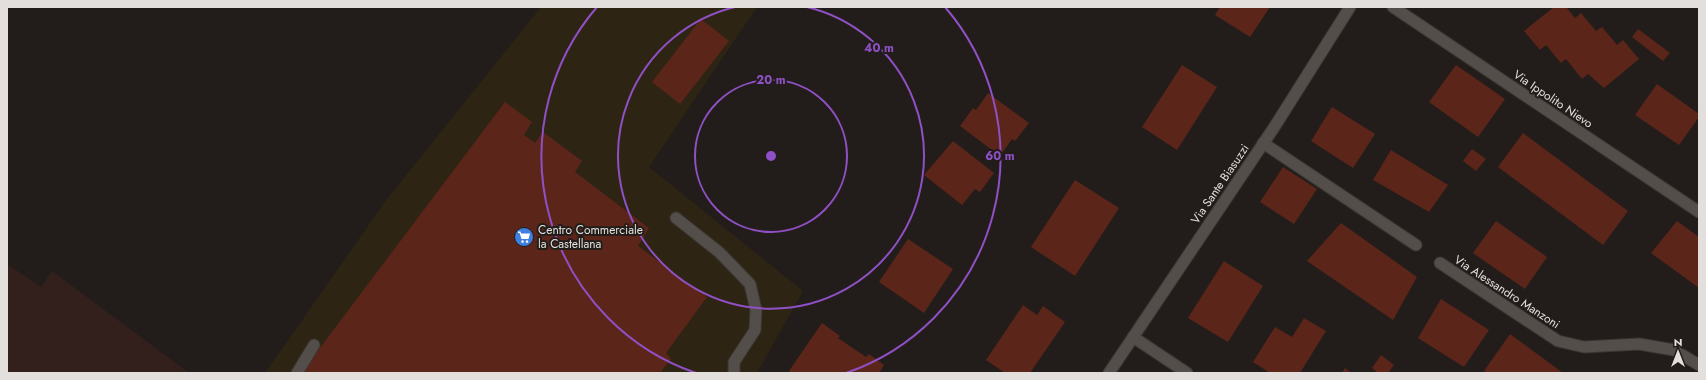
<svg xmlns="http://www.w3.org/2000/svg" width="1706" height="380" font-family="Jost,sans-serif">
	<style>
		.commercial { fill: #2d2414 }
		.industrial { fill: #33201c }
		.building { fill: #5c2519 }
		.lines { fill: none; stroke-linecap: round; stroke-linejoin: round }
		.service-casing { stroke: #3b3734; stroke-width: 13 }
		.minor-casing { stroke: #3b3734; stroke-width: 13 }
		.tertiary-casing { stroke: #3b3734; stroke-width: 13 }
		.service { stroke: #534e4a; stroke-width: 11 }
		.minor { stroke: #534e4a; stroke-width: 11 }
		.tertiary { stroke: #534e4a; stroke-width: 11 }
		.ring { fill: none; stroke: #9050c5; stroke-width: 2 }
		.labels { text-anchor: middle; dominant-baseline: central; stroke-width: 4; stroke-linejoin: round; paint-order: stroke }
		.street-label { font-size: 12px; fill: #e2dfdc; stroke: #221d1a }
		.poi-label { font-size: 12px; fill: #e2dfdc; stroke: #221d1a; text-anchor: start }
		.centre { fill: #9050c5; stroke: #221d1a; stroke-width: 2 }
		.ring-label { font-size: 12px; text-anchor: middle; font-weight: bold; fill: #9050c5; stroke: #221d1a; stroke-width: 4; stroke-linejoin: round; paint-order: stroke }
	</style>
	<rect width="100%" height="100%" fill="#221d1a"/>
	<!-- commercial -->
	<polygon class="commercial" points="541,7 757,7 649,167 803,291 757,373 265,373 387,199"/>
	<!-- industrial -->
	<polygon class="industrial" points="7,264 41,287 52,271 189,373 7,373"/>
	<!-- building -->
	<g class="building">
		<polygon points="1220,7 1270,7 1250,37 1215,15"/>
		<polygon points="1554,7 1566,7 1575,18 1581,13 1596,31 1602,27 1617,45 1623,40 1639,59 1604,88 1588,74 1582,79 1566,59 1561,63 1546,45 1540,50 1524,31"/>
		<polygon points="701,19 729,41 680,104 652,82"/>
		<polygon points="1638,29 1670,53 1663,61 1632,37"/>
		<polygon points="1182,65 1217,87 1177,150 1142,127"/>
		<polygon points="1456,65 1505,99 1478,137 1429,102"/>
		<polygon points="1657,84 1699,114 1699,117 1679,145 1635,115"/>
		<polygon points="988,93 1029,123 1015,141 1012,139 1000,156 960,126 973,108 976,110"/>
		<polygon points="505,102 532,122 524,135 535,143 543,132 582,161 575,172 649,228 638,246 707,297 666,353 671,359 660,373 301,373"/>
		<polygon points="1332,107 1375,134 1353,168 1311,141"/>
		<polygon points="1523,133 1628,211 1603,245 1498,167"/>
		<polygon points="953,141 994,173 980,192 975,189 962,205 924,175"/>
		<polygon points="1472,149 1486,159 1476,171 1463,161"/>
		<polygon points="1391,150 1448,185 1429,212 1373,180"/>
		<polygon points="1283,167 1317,189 1294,224 1260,202"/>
		<polygon points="1075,180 1119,208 1075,276 1031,247"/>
		<polygon points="1496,221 1547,257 1525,289 1473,253"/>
		<polygon points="1677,221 1699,237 1699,288 1651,253"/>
		<polygon points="1341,223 1417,277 1393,320 1307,261"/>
		<polygon points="908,239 953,269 924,313 879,282"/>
		<polygon points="1224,261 1263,286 1228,342 1188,318"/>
		<polygon points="1441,299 1489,330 1464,367 1418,338"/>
		<polygon points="1023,305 1037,315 1043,306 1065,322 1030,373 1005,373 986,360"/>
		<polygon points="1304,318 1326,331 1300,373 1270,373 1253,362 1275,327 1292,337"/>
		<polygon points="822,323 840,336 838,338 866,357 869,354 884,365 879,373 791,373 789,371"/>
		<polygon points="1510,334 1563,373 1487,373 1484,371"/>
		<polygon points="1381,355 1394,365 1388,373 1378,373 1372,368"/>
		<polygon points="1345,368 1351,373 1342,373"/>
	</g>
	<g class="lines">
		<defs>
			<g id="service">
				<polyline points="676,218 719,252 750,284 756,310 755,330 734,362 734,373"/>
				<polyline points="297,373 314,345"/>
			</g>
			<g id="minor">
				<polyline points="1393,7 1699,212"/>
				<polyline points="1263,143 1416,245"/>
				<polyline points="1440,263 1558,341 1584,347 1639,344 1674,350 1699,365"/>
				<polyline points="1133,337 1187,373"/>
			</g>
			<polyline id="tertiary" points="1109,373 1275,126 1350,7"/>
		</defs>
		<!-- service casing -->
		<use href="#service" class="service-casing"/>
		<!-- minor casing -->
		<use href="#minor" class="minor-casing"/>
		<!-- tertiary casing -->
		<use href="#tertiary" class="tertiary-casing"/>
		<!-- service -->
		<use href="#service" class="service"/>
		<!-- minor -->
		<use href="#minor" class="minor"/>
		<!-- tertiary -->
		<use href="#tertiary" class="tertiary"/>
	</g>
	<!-- distance rings -->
	<g class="ring">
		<circle cx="771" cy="156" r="76"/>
		<path d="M807 7A153 153 0 1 1 735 7"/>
		<path d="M696 373A229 229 0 0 1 597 7M945 7A229 229 0 0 1 846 373"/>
	</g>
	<!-- icons -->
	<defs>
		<symbol id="supermarket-disc" viewBox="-11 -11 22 22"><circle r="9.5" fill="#3f7fe0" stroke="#221d1a"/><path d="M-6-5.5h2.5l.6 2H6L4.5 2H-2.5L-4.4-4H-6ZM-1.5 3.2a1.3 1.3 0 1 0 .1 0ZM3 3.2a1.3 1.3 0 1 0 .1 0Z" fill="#fff"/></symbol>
	</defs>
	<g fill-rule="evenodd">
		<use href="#supermarket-disc" x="513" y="226" width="22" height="22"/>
	</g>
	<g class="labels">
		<!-- street labels -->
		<g class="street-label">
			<text transform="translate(1553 99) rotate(34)">Via Ippolito Nievo</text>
			<text transform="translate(1220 184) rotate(-56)">Via Sante Biasuzzi</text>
			<text transform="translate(1507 292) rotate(33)">Via Alessandro Manzoni</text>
		</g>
		<!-- poi labels -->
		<g class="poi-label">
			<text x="538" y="230">Centro Commerciale<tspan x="538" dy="14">la Castellana</tspan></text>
		</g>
	</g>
	<circle cx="771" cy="156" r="6" class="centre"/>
	<g class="ring-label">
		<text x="879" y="52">40 m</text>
		<text x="771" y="84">20 m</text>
		<text x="1000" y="160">60 m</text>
	</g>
	<!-- border -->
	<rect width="1706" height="380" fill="none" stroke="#e2dfdc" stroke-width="16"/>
	<!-- north arrow -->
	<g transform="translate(1678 352)" stroke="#221d1a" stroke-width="3" paint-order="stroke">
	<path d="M0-3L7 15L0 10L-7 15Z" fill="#e2dfdc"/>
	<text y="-6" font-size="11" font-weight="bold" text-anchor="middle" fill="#e2dfdc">N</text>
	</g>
</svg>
